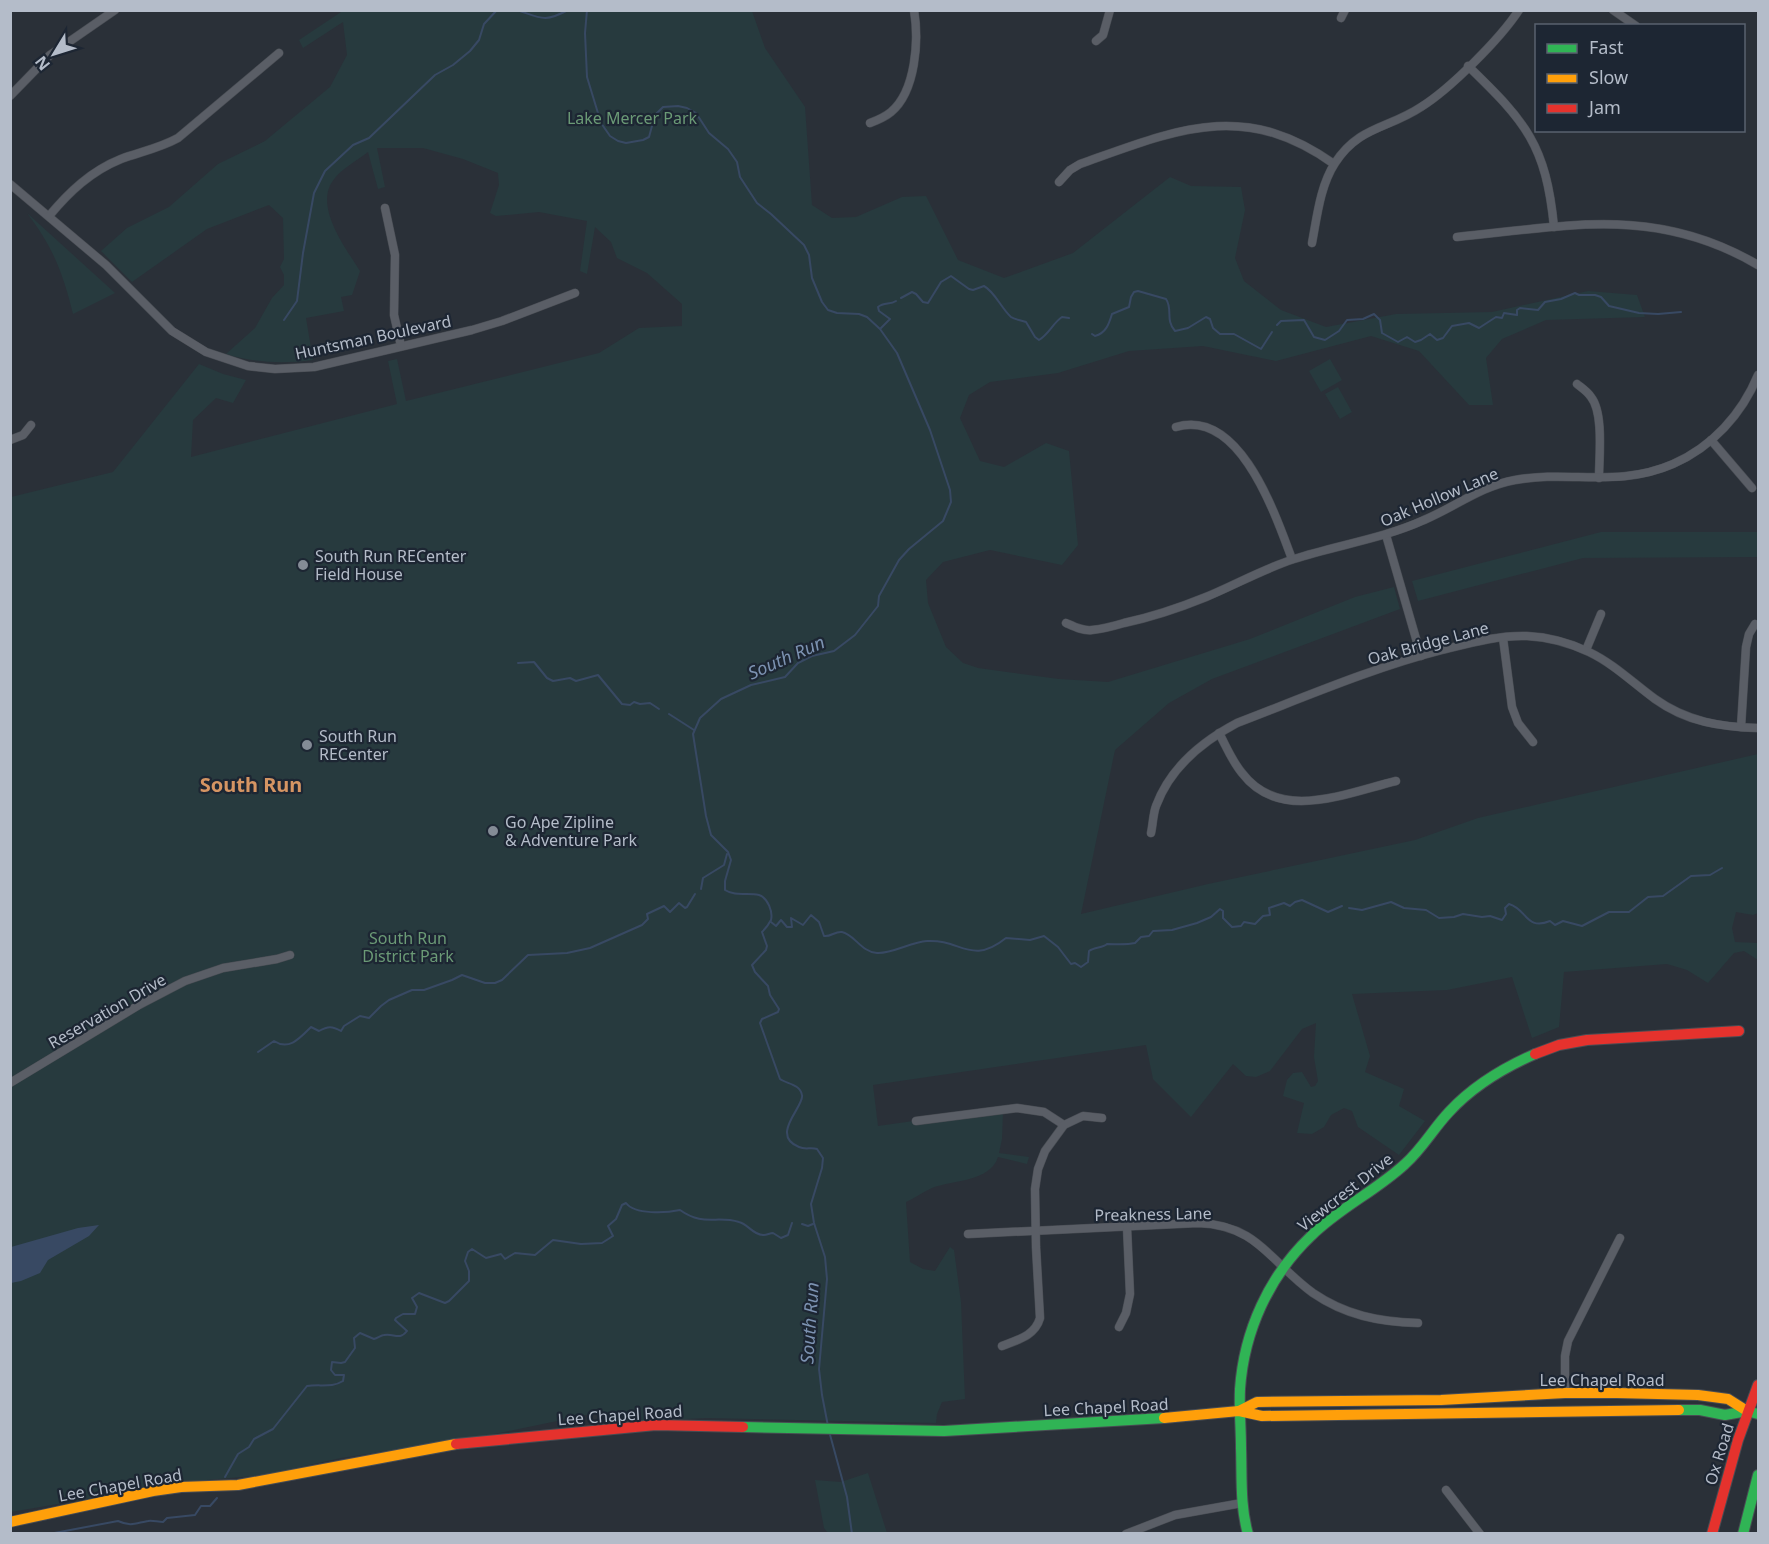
<svg xmlns="http://www.w3.org/2000/svg" width="1769" height="1544" font-family="'Noto Sans',sans-serif">
	<style>
		.green { fill: #273a3e }
		.water { fill: #384963 }
		.lines { fill: none; stroke-linecap: round; stroke-linejoin: round }
		.stream { stroke: #384963; stroke-width: 2 }
		.street-casing { stroke: #484c53; stroke-width: 9 }
		.fast-casing { stroke: #484c53; stroke-width: 12 }
		.slow-casing { stroke: #484c53; stroke-width: 12 }
		.jam-casing { stroke: #484c53; stroke-width: 12 }
		.street { stroke: #5a5e66; stroke-width: 8 }
		.fast { stroke: #30b455; stroke-width: 10 }
		.slow { stroke: #ff9f0a; stroke-width: 10 }
		.jam { stroke: #e5322d; stroke-width: 10 }
		.poi-dot { fill: #848b96; stroke: #1d2633; stroke-width: 2 }
		.labels { text-anchor: middle; dominant-baseline: central; stroke-width: 4.5; stroke-linejoin: round; paint-order: stroke }
		.park-label { font-size: 16px; fill: #6b9a76; stroke: #1d2633 }
		.street-label { font-size: 16px; fill: #b4bcc9; stroke: #1d2633 }
		.poi-label { font-size: 16px; fill: #b4bcc9; stroke: #1d2633; text-anchor: start }
		.water-label { font-size: 18px; font-style: italic; fill: #7c92b1; stroke: #1d2633 }
		.quarter-label { font-size: 20px; font-weight: bold; fill: #d59563; stroke: #1d2633 }
	</style>
	<rect width="100%" height="100%" fill="#2a3038"/>
	<!-- green -->
	<g class="green">
		<path d="M340 11H752L765 48 805 107 812 205 832 218 856 217 902 197 926 196 958 260 1004 278 1073 253 1170 177 1191 186 1241 187 1245 210 1235 258 1244 281 1281 310 1326 327 1396 314 1492 312 1588 291 1637 295 1645 317 1546 320 1502 339 1486 358 1493 405H1469L1419 351 1371 336 1276 361 1203 346 1129 351 1058 373 990 382 969 395 960 418 980 461 1004 467 1046 443 1069 451 1078 545 1062 565 990 550 943 562 926 580 928 603 946 647 963 663 978 668 1059 679 1108 682 1250 639 1355 597 1394 587 1400 609 1212 679 1169 703 1115 750 1081 914 1208 884 1415 840 1478 818 1758 754V913L1753 915 1736 912 1732 928 1735 942 1758 943V960L1744 951 1734 953 1708 983 1687 970 1667 964 1564 972 1559 1027 1532 1038 1512 977 1447 990 1352 994 1370 1056 1365 1072 1404 1089 1399 1106 1425 1121 1399 1155 1358 1127 1352 1111 1344 1108 1331 1115 1324 1127 1312 1134 1297 1133 1304 1103 1283 1096 1287 1080 1293 1073 1302 1072 1311 1087 1315 1086 1318 1081 1314 1057 1316 1023 1302 1029 1270 1071 1256 1077 1246 1076 1233 1064 1191 1117 1153 1079 1146 1045 873 1085 878 1126 1012 1107C1028 1107 1041 1110 1055 1118L1053 1120C1035 1111 1022 1109 1003 1112L1002 1139 999 1153 1029 1157 1027 1164 998 1157C990 1182 952 1180 932 1188 923 1192 915 1198 906 1202L910 1262 923 1269 935 1271 950 1247 954 1250 961 1302 965 1399 942 1402 937 1414 936 1423 707 1418 599 1423 600 1412 480 1437 341 1458 264 1475 161 1484 81 1500 11 1512V497L113 472 199 364 223 374 246 380 233 403 216 398 193 420 191 457 397 404 388 361 397 359 406 401 599 353 639 328 682 326V304L647 273 617 258 611 242 595 227 587 274 580 271 587 221 539 212 496 216 490 213 499 185 498 173 463 159 423 148H377L385 187 378 189 368 152C358 160 343 168 335 178 312 204 345 247 360 271L352 295 341 297 344 311 306 318 313 360C283 364 256 363 226 354L255 328 272 298 284 285V275L280 267 284 259 283 218 269 205 207 229 132 282 101 251 127 228 169 207 218 164 265 141 330 87 347 55 343 22 303 48 299 40 341 12Z"/>
		<path d="M27 213 115 293 73 314C63 273 53 247 27 213Z"/>
		<polygon points="1330,359 1342,380 1321,392 1309,371"/>
		<polygon points="1338,387 1352,412 1340,419 1325,394"/>
		<polygon points="1601,532 1758,532 1758,557 1583,558 1418,601 1412,581"/>
		<polygon points="868,1473 887,1533 828,1533 824,1528 815,1480 841,1482"/>
	</g>
	<!-- water -->
	<polygon class="water" points="99,1225 89,1236 48,1260 40,1273 21,1281 11,1283 11,1247 78,1228"/>
	<g class="lines">
		<!-- stream -->
		<g class="stream">
			<path d="M517 10C541 18 544 23 568 10"/>
			<path d="M587 10 585 33 587 77 601 123 610 136 618 141 626 143 643 140 649 137 655 115 663 107 678 106 687 108 696 113 709 133 728 149 737 162 740 177 757 203 771 214 804 245 809 255 812 278 822 302 828 310 837 313 859 314 867 317 880 329 897 353 930 430 950 490 951 502 943 521 909 549 899 560 879 596 878 606 855 635 834 651 812 656 798 663 785 677 751 685 721 699 700 718 693 734 706 816 711 835 728 852 731 860 725 881V890C736 897 747 892 759 895 768 898 773 912 771 920 769 924 765 929 762 932L767 946 766 950 752 965 755 972 768 986 770 995 779 1009 778 1012 762 1019 760 1023 780 1079C787 1084 800 1084 802 1095 805 1106 769 1135 799 1147 805 1150 811 1147 817 1149L823 1158 822 1168 811 1204 814 1223 825 1257 827 1279 819 1369 822 1395 828 1426"/>
			<path d="M901 298 912 292 916 294 923 302 928 303 941 282 951 276 969 289 973 290 984 286C995 292 1001 308 1011 317 1015 320 1021 320 1026 322L1035 337 1039 340C1049 334 1053 323 1062 317L1069 318"/>
			<polyline points="284,320 297,301 303,253 314,193 325,171 353,145 369,138 435,75 453,65 470,51 479,40 484,24 497,10"/>
			<polyline points="1277,325 1281,321 1304,320 1314,337 1325,340 1339,331 1347,320 1363,319 1374,314 1380,320 1382,333 1398,342 1407,337 1415,342 1421,340 1430,334 1437,340 1443,338 1452,326 1469,323 1479,328 1496,317 1502,318 1504,313 1517,315 1517,310 1520,308 1538,310 1545,302 1561,299 1575,293 1579,295 1595,295 1601,297 1609,306 1639,313 1658,314 1681,312"/>
			<path d="M881 328 890 319 879 311 878 307C884 302 890 305 896 301"/>
			<path d="M1092 334 1095 336C1106 333 1109 324 1112 314L1129 307 1131 297 1134 292 1138 291 1166 299C1173 309 1165 320 1175 331L1188 328 1206 317 1210 319 1213 328 1220 334H1234L1261 349 1272 332"/>
			<polyline points="518,663 534,662 547,678 553,681 570,678 576,681 598,675 622,704 630,705 634,702 640,704 650,703 659,709"/>
			<polyline points="669,714 694,730"/>
			<polyline points="701,889 703,878 724,865 727,854"/>
			<path d="M1349 908 1362 910 1391 902 1404 908 1426 910 1439 918 1454 917 1463 914 1482 917 1490 916 1502 920 1506 914 1505 908 1509 904C1527 909 1526 931 1550 921L1555 925 1563 921 1582 926 1609 912H1629L1648 897 1663 896 1691 876 1710 875 1722 868"/>
			<path d="M771 922 776 926 781 920 787 927H792L791 918 803 925 811 915 819 922 824 936C831 937 835 931 842 932 854 934 861 952 877 953 892 954 911 942 927 941 961 939 971 966 1006 938L1030 940 1044 936 1058 947 1071 964 1075 963 1081 967 1088 962 1089 951C1095 947 1103 948 1107 944 1118 944 1125 945 1135 943L1141 937 1149 936 1153 931 1172 930 1197 923 1211 917 1220 909 1223 911V918L1232 927 1241 926 1244 922 1255 924 1263 916 1270 915 1269 908 1284 903 1290 906 1295 902 1302 900 1328 912 1342 906"/>
			<path d="M258 1052 274 1041C289 1051 300 1038 311 1027L319 1031C328 1026 332 1026 341 1031L344 1026 360 1016 369 1018 381 1006 389 1000 412 990H424L452 980 462 975 485 983H495L502 980 528 955 567 953 590 948 642 925 648 919 647 914 664 906 670 912 679 903 685 908 687 907 695 894"/>
			<polyline points="802,1224 808,1226 813,1224"/>
			<polyline points="829,1431 847,1497 852,1534"/>
			<path d="M225 1477 238 1454 249 1447 254 1439 273 1429 307 1386C320 1384 332 1388 343 1381L344 1375H335L331 1370 332 1362 341 1363 345 1362 355 1348 354 1338 360 1333 374 1339C378 1338 381 1335 384 1335 394 1333 399 1341 407 1331L395 1320 396 1318 403 1314H415L417 1307 412 1298 419 1293 445 1303 449 1301 469 1281V1271L465 1261 468 1252 472 1249 486 1258 501 1254 505 1259 515 1253 535 1255 553 1240 581 1244 602 1243 613 1236 608 1226 616 1219 622 1205 626 1203C635 1215 666 1213 680 1210 704 1227 716 1215 739 1222 748 1224 754 1236 764 1235 767 1235 770 1233 773 1233L781 1238 788 1235 792 1223"/>
			<polyline points="13,1534 43,1534"/>
			<path d="M49 1534 118 1521C131 1527 136 1523 148 1521 152 1520 158 1522 163 1522L167 1518 195 1515 201 1506H210L217 1498"/>
		</g>
		<defs>
			<g id="street">
				<polyline points="1613,10 1636,26"/>
				<polyline points="1341,18 1345,10"/>
				<polyline points="1096,41 1103,35 1110,10"/>
				<path d="M1468 66C1526 122 1546 145 1554 227"/>
				<polyline points="10,96 50,55 115,10"/>
				<path d="M870 123C878 120 885 117 891 112 916 91 919 40 914 10"/>
				<path d="M1059 182 1070 170 1080 164C1176 130 1243 99 1334 164"/>
				<polyline points="10,184 106,265 172,331 206,352 248,366 275,369 314,367 472,330 502,321 575,293"/>
				<polyline points="385,208 395,255 394,315 401,346"/>
				<path d="M49 216C69 192 91 171 121 159 140 152 160 148 178 138L279 53"/>
				<path d="M1457 237C1568 226 1656 205 1758 265"/>
				<path d="M1312 243C1317 217 1320 186 1335 163 1359 126 1388 129 1421 107 1450 89 1500 39 1519 10"/>
				<path d="M1577 384C1582 388 1588 392 1591 397 1604 413 1599 458 1599 478"/>
				<path d="M1176 427C1240 408 1275 514 1292 559"/>
				<polyline points="10,440 23,435 31,425"/>
				<polyline points="1711,440 1752,488"/>
				<polyline points="1386,535 1421,656"/>
				<path d="M1066 623C1075 627 1083 631 1092 630 1103 629 1114 626 1124 623 1152 617 1179 608 1206 597 1235 585 1263 569 1294 559 1337 545 1382 539 1424 520 1455 507 1481 486 1515 480 1570 470 1618 488 1673 464 1712 447 1742 414 1758 375"/>
				<polyline points="1503,638 1512,707 1518,723 1533,742"/>
				<polyline points="1586,650 1601,614"/>
				<polyline points="1741,727 1746,647 1749,634 1755,624"/>
				<path d="M1219 733C1226 746 1232 761 1242 773 1280 823 1346 793 1396 781"/>
				<path d="M1151 833C1153 824 1153 814 1156 806 1170 768 1203 741 1237 723 1305 697 1372 668 1442 650 1470 643 1498 635 1527 636 1548 637 1570 643 1589 652 1614 664 1633 683 1655 699 1687 722 1721 727 1758 728"/>
				<polyline points="10,1083 139,1005 185,981 223,968 277,959 290,955"/>
				<polyline points="916,1121 1017,1108 1044,1112 1064,1125"/>
				<path d="M968 1234 1198 1223C1258 1225 1270 1262 1313 1293 1345 1315 1379 1322 1418 1323"/>
				<polyline points="1119,1327 1126,1313 1130,1294 1127,1227"/>
				<path d="M1002 1346C1017 1340 1035 1336 1040 1318L1036 1247 1035 1189 1038 1169 1045 1151 1064 1125 1083 1116 1102 1118"/>
				<polyline points="1565,1393 1565,1356 1568,1341 1620,1238"/>
				<polyline points="1446,1490 1480,1534"/>
				<polyline points="1126,1534 1175,1515 1242,1503"/>
			</g>
			<g id="fast">
				<polyline points="1679,1410 1700,1410 1725,1415 1747,1411 1758,1414"/>
				<polyline points="743,1427 944,1431 1164,1418"/>
				<path d="M1248 1534C1240 1506 1242 1477 1241 1448 1241 1428 1239 1409 1240 1389 1244 1331 1269 1276 1311 1236 1339 1208 1376 1191 1405 1164 1422 1149 1433 1129 1449 1112 1473 1086 1503 1068 1535 1054"/>
				<polyline points="1743,1534 1758,1475"/>
			</g>
			<g id="slow">
				<polyline points="1239,1411 1257,1402 1441,1400 1565,1393 1617,1393 1698,1395 1728,1399 1747,1411"/>
				<polyline points="1164,1418 1239,1411 1262,1416 1679,1410"/>
				<polyline points="10,1522 153,1491 181,1487 238,1485 456,1444"/>
			</g>
			<g id="jam">
				<polyline points="1535,1054 1559,1045 1587,1040 1739,1031"/>
				<polyline points="456,1444 656,1425 743,1427"/>
				<polyline points="1712,1534 1738,1440 1758,1385"/>
			</g>
		</defs>
		<!-- street casing -->
		<use href="#street" class="street-casing"/>
		<!-- fast casing -->
		<use href="#fast" class="fast-casing"/>
		<!-- slow casing -->
		<use href="#slow" class="slow-casing"/>
		<!-- jam casing -->
		<use href="#jam" class="jam-casing"/>
		<!-- street -->
		<use href="#street" class="street"/>
		<!-- fast -->
		<use href="#fast" class="fast"/>
		<!-- slow -->
		<use href="#slow" class="slow"/>
		<!-- jam -->
		<use href="#jam" class="jam"/>
	</g>
	<!-- markers -->
	<g class="poi-dot">
		<circle cx="303" cy="565" r="6"/>
		<circle cx="307" cy="745" r="6"/>
		<circle cx="493" cy="831" r="6"/>
	</g>
	<g class="labels">
		<!-- park labels -->
		<g class="park-label">
			<text x="632" y="118">Lake Mercer Park</text>
			<text x="408" y="938">South Run<tspan x="408" dy="18">District Park</tspan></text>
		</g>
		<!-- street labels -->
		<g class="street-label">
			<text transform="translate(373 337) rotate(-12)">Huntsman Boulevard</text>
			<text transform="translate(1439 497) rotate(-23)">Oak Hollow Lane</text>
			<text transform="translate(1428 643) rotate(-15)">Oak Bridge Lane</text>
			<text transform="translate(107 1011) rotate(-30)">Reservation Drive</text>
			<text transform="translate(1345 1192) rotate(-38)">Viewcrest Drive</text>
			<text transform="translate(1153 1214) rotate(-1)">Preakness Lane</text>
			<text x="1602" y="1380">Lee Chapel Road</text>
			<text transform="translate(1106 1407) rotate(-3)">Lee Chapel Road</text>
			<text transform="translate(620 1415) rotate(-4)">Lee Chapel Road</text>
			<text transform="translate(1719 1454) rotate(-73)">Ox Road</text>
			<text transform="translate(120 1485) rotate(-10)">Lee Chapel Road</text>
		</g>
		<!-- poi labels -->
		<g class="poi-label">
			<text x="315" y="556">South Run RECenter<tspan x="315" dy="18">Field House</tspan></text>
			<text x="319" y="736">South Run<tspan x="319" dy="18">RECenter</tspan></text>
			<text x="505" y="822">Go Ape Zipline<tspan x="505" dy="18">&amp; Adventure Park</tspan></text>
		</g>
		<!-- water labels -->
		<g class="water-label">
			<text transform="translate(786 657) rotate(-24)">South Run</text>
			<text transform="translate(809 1323) rotate(-86)">South Run</text>
		</g>
		<!-- quarter labels -->
		<g class="quarter-label">
			<text x="251" y="784">South Run</text>
		</g>
	</g>
	<!-- border -->
	<rect width="1769" height="1544" fill="none" stroke="#b4bcc9" stroke-width="24"/>
	<!-- legend -->
	<rect x="1535" y="24" width="210" height="108" fill="#1d2633" stroke="#59626f" stroke-width="1.5"/>
	<rect x="1547" y="44" width="30" height="9" fill="#30b455" stroke="#59626f" stroke-width="1.5"/>
	<text x="1589" y="54" font-size="18" fill="#b4bcc9">Fast</text>
	<rect x="1547" y="74" width="30" height="9" fill="#ff9f0a" stroke="#59626f" stroke-width="1.5"/>
	<text x="1589" y="84" font-size="18" fill="#b4bcc9">Slow</text>
	<rect x="1547" y="104" width="30" height="9" fill="#e5322d" stroke="#59626f" stroke-width="1.5"/>
	<text x="1589" y="114" font-size="18" fill="#b4bcc9">Jam</text>
	<!-- north arrow -->
	<g transform="translate(54 54) rotate(232)" stroke="#1d2633" stroke-width="4.5" paint-order="stroke">
	<path d="M0-4.5L10 22L0 15L-10 22Z" fill="#b4bcc9"/>
	<text y="-9" font-size="16" font-weight="bold" text-anchor="middle" fill="#b4bcc9">N</text>
	</g>
</svg>
